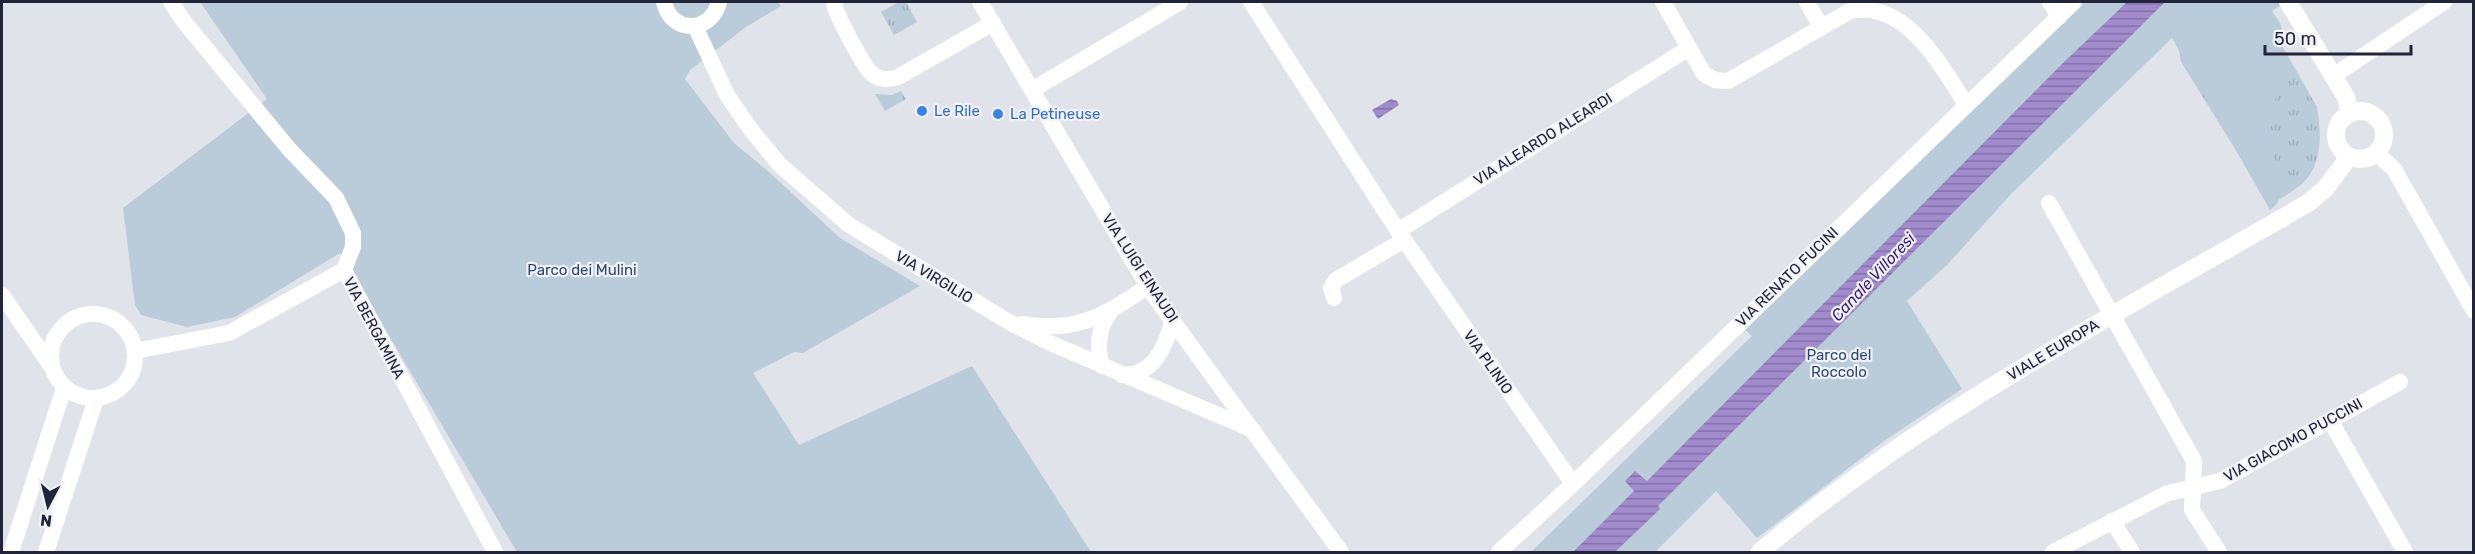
<svg xmlns="http://www.w3.org/2000/svg" width="2475" height="554" font-family="Rubik,sans-serif">
	<style>
		.grass { fill: url(#grass-tufts) }
		.park { fill: #bacbda }
		.water { fill: url(#water-rules) }
		.lines { fill: none; stroke-linecap: round; stroke-linejoin: round }
		.street { stroke: #fff; stroke-width: 16 }
		.secondary { stroke: #fff; stroke-width: 18 }
		.shop-dot { fill: #3f7fe0; stroke: #f0f2f7; stroke-width: 2 }
		.labels { text-anchor: middle; dominant-baseline: central; stroke-width: 4.5; stroke-linejoin: round; paint-order: stroke }
		.shop-label { font-size: 15px; fill: #366cbe; stroke: #f0f2f7; text-anchor: start }
		.street-label { font-size: 15px; fill: #222439; stroke: #f0f2f7 }
		.park-label { font-size: 15px; fill: #2f496d; stroke: #f0f2f7 }
		.water-label { font-size: 16px; font-style: italic; fill: #3d2171; stroke: #f0f2f7 }
	</style>
	<defs>
		<pattern id="grass-tufts" width="24" height="20" patternUnits="userSpaceOnUse" patternTransform="scale(1.5)"><rect width="24" height="20" fill="#bacbda"/><path d="M3 7l-1-3M5 7V3M7 7l1-3M15 17l-1-3M17 17v-4M19 17l1-3" fill="none" stroke="#a0aebc"/></pattern>
		<pattern id="water-rules" width="6" height="5" patternUnits="userSpaceOnUse" patternTransform="scale(1.5)"><rect width="6" height="5" fill="#a28bcc"/><path d="M0 2.5h6" fill="none" stroke="#8471a7"/></pattern>
	</defs>
	<rect width="100%" height="100%" fill="#e0e3ea"/>
	<!-- grass -->
	<g class="grass">
		<polygon points="899,2 906,2 917,22 894,35 881,12"/>
		<path d="M2257 2 2317 107C2321 131 2323 160 2306 180 2297 190 2281 198 2270 205L2181 62 2176 34Z"/>
		<polygon points="901,91 906,99 885,111 875,94 892,95"/>
	</g>
	<!-- park -->
	<g class="park">
		<polygon points="200,2 778,2 781,6 746,27 690,70 685,79 734,143 769,172 840,238 920,286 803,353 794,352 753,373 799,445 972,366 1091,552 517,552 340,253 235,317 187,327 141,315 135,305 123,208 267,99"/>
		<path d="M2080 2H2285L2272 11C2274 15 2278 19 2280 23 2286 39 2281 85 2275 102 2271 113 2268 114 2268 128 2268 132 2267 137 2268 142 2272 161 2294 194 2270 210L2172 38 2012 193 1947 265 1907 301 1962 389 1884 441 1757 538 1716 491 1655 552H1531L1752 336 1745 330 1971 107Z"/>
	</g>
	<!-- water -->
	<g class="water">
		<polygon points="2127,2 2165,2 1658,506 1660,509 1615,552 1573,552 1634,491 1625,481 1635,471 1647,481 2061,65"/>
		<polygon points="1391,99 1397,101 1399,105 1378,119 1372,110"/>
	</g>
	<g class="lines">
		<!-- street -->
		<g class="street">
			<polyline points="171,2 185,23 289,149 336,198 353,233 353,247 344,270"/>
			<path d="M664 2C671 34 711 34 719 2"/>
			<path d="M834 2C835 14 862 63 871 73 878 80 889 80 898 77L993 23"/>
			<polyline points="980,2 1150,290 1341,552"/>
			<polyline points="1251,2 1398,231 1573,484"/>
			<path d="M1663 2 1704 74 1715 80 1728 81 1850 11C1907 0 1940 65 1966 104"/>
			<polyline points="1807,2 1821,27"/>
			<polyline points="2050,2 2059,17"/>
			<polyline points="695,26 727,95 751,130 780,165 849,225 1009,322 1048,342 1253,430"/>
			<polyline points="2333,76 2444,2"/>
			<polyline points="1032,90 1180,2"/>
			<polyline points="2376,153 2394,169 2474,311"/>
			<polyline points="2049,203 2194,461 2192,510 2219,552"/>
			<polyline points="1398,231 1689,48"/>
			<polyline points="2,295 51,366"/>
			<polyline points="1334,298 1331,288 1336,280 1404,240"/>
			<circle cx="93" cy="356" r="42"/>
			<path d="M1022 324C1076 333 1105 316 1148 286"/>
			<polyline points="135,351 229,333 344,270 495,552"/>
			<path d="M1102 366C1096 346 1098 328 1111 311"/>
			<path d="M1122 375C1155 375 1165 347 1173 320"/>
			<polyline points="2330,420 2405,552"/>
			<polyline points="2112,521 2132,552"/>
			<polyline points="11,552 64,388"/>
			<polyline points="46,552 96,399"/>
			<polyline points="1499,552 1573,484 2074,2"/>
			<polyline points="2053,552 2168,493 2220,481 2400,382"/>
		</g>
		<!-- secondary -->
		<g class="secondary">
			<polyline points="2288,2 2346,97 2350,113"/>
			<circle cx="2360" cy="135" r="24"/>
			<path d="M1760 552C1926 412 2120 312 2308 203L2325 189 2349 157"/>
		</g>
	</g>
	<!-- markers -->
	<g class="shop-dot">
		<circle cx="922" cy="111" r="6"/>
		<circle cx="998" cy="114" r="6"/>
	</g>
	<g class="labels">
		<!-- shop labels -->
		<g class="shop-label">
			<text x="934" y="111">Le Rile</text>
			<text x="1010" y="114">La Petineuse</text>
		</g>
		<!-- street labels -->
		<g class="street-label">
			<text transform="translate(1543 139) rotate(-32)">VIA ALEARDO ALEARDI</text>
			<text transform="translate(1140 268) rotate(57)">VIA LUIGI EINAUDI</text>
			<text transform="translate(934 277) rotate(31)">VIA VIRGILIO</text>
			<text transform="translate(1787 277) rotate(-44)">VIA RENATO FUCINI</text>
			<text transform="translate(374 328) rotate(62)">VIA BERGAMINA</text>
			<text transform="translate(2053 350) rotate(-31)">VIALE EUROPA</text>
			<text transform="translate(1488 362) rotate(55)">VIA PLINIO</text>
			<text transform="translate(2293 440) rotate(-29)">VIA GIACOMO PUCCINI</text>
		</g>
		<!-- park labels -->
		<g class="park-label">
			<text x="582" y="270">Parco dei Mulini</text>
			<text x="1839" y="355">Parco del<tspan x="1839" dy="17">Roccolo</tspan></text>
		</g>
		<!-- water labels -->
		<g class="water-label">
			<text transform="translate(1873 277) rotate(-47)">Canale Villoresi</text>
		</g>
	</g>
	<!-- border -->
	<rect width="2475" height="554" fill="none" stroke="#222439" stroke-width="6"/>
	<!-- north arrow -->
	<g transform="translate(48 506) rotate(187)" stroke="#f0f2f7" stroke-width="4.5" paint-order="stroke">
	<path d="M0-4.5L10 22L0 15L-10 22Z" fill="#222439"/>
	<text y="-9" font-size="16" font-weight="bold" text-anchor="middle" fill="#222439">N</text>
	</g>
	<!-- scale -->
	<path d="M2265 45v9h146v-9" fill="none" stroke="#222439" stroke-width="3"/>
	<text x="2274" y="45" font-size="18" fill="#222439" stroke="#f0f2f7" stroke-width="4.5" paint-order="stroke">50 m</text>
</svg>
